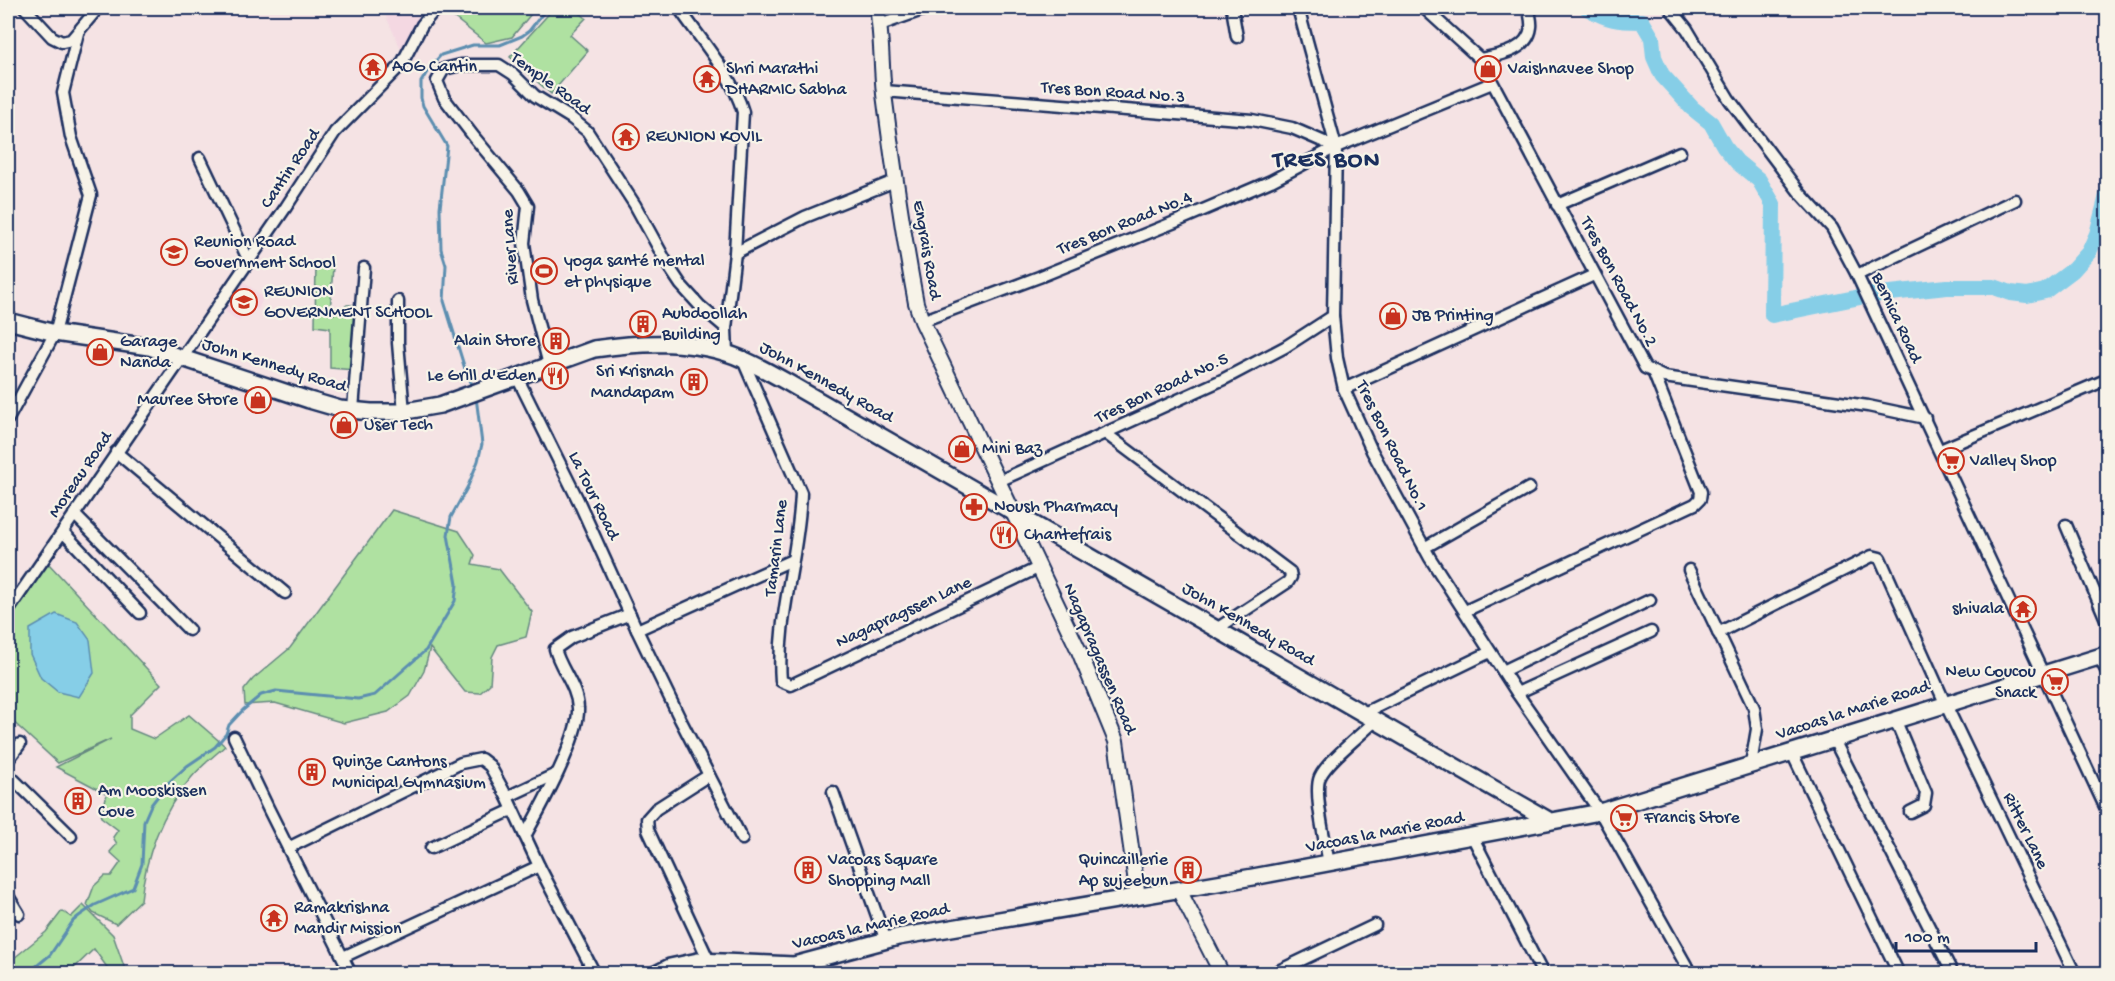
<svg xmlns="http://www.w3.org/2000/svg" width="2115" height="981" font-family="'Gochi Hand',sans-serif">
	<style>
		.built { fill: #f4d8e2 }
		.green { fill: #afe1a1; stroke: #658880; stroke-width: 1.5 }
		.water { fill: #86cee7; stroke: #5b8eb0; stroke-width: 1.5 }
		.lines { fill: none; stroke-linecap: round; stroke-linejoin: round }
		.stream { stroke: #5b8eb0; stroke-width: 3 }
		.river { stroke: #86cee7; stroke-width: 16 }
		.minor-casing { stroke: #1b2f5e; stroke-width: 15 }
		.tertiary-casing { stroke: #1b2f5e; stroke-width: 18 }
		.secondary-casing { stroke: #1b2f5e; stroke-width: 20 }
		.minor { stroke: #f7f3e8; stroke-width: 10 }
		.tertiary { stroke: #f7f3e8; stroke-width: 14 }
		.secondary { stroke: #f7f3e8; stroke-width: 15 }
		.labels { text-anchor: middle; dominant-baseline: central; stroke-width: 4.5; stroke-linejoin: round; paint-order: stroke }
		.poi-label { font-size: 18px; fill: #1b2f5e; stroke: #f7f3e8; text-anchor: start }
		.street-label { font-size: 18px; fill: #1b2f5e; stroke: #f7f3e8 }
		.district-label { font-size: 24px; font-weight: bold; letter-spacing: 1.5px; fill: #1b2f5e; stroke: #f7f3e8 }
	</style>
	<rect width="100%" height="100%" fill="#f5e3e4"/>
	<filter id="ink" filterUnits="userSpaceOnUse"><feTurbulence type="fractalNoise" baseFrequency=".0167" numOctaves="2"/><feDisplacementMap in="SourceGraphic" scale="12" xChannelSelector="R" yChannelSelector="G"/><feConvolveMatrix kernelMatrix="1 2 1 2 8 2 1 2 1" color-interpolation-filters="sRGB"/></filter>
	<g filter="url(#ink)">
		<!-- built -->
		<g class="built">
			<polygon points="382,8 431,8 402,51"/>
			<polygon points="243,281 263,298 258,310 247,305 239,322 221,308"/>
		</g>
		<!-- green -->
		<g class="green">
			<polygon points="442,8 536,8 512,37 486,43"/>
			<polygon points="554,8 574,8 586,18 570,35 588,51 551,94 510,57"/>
			<polygon points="316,264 333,265 330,314 334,314 347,305 359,305 355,370 330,368 330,328 315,326"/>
			<polygon points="392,510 459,531 475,555 472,564 499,569 532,612 526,637 498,645 492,657 490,684 480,693 465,692 430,648 424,671 410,696 388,712 344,723 275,703 245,705 244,690 253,679 290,648"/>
			<path d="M48 563 161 684 130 715V729L154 739 189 715 225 746C214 756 201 766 191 778 162 811 145 857 141 900L116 924 93 913 87 905 94 886 105 876H111L121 862 110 852 117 844 113 837 118 830 101 817 107 794 56 767 111 739 58 763 8 717V623Z"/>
			<polygon points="83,905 113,935 126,972 111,973 94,949 69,973 8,973 8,963 46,932 62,911 71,917"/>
		</g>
		<!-- water -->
		<polygon class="water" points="56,614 77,622 90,640 94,673 79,697 58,692 41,678 30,654 30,629"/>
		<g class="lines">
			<!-- stream -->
			<g class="stream">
				<polyline points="473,387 465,369 444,301 446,265 441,249 440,208 447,146 423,106 421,98 421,82 430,67 441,55 473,45 500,45 522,36 529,31 547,8"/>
				<polyline points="27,974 50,955 73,921 79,916 95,905 133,888 142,864 144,821 151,805 168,783 187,766 215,747 226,734 229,725 243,710 261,695 276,691 358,699 375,695 426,650 455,601 457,584 448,535 451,517 468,486 478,461 482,444 476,397"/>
			</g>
			<!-- river -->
			<g class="river">
				<path d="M1587 8C1609 20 1617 21 1642 21L1652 38 1654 57 1662 75 1692 108 1711 123 1724 146 1737 162 1759 180 1773 204 1772 315 1860 297"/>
				<polyline points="1871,295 1947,287 1994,287 2011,293 2027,295 2045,291 2073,270 2089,252 2097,234 2108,192"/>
			</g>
			<defs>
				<g id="minor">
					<polyline points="25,8 52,37 62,42 71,40 98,8"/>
					<path d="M679 8C700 39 733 76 743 112L735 253 726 328 727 353"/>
					<polyline points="1232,8 1237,37"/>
					<polyline points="1298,8 1336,147 1333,316 1337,358 1344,389 1372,451 1430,558 1517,693 1600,812 1691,974"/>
					<polyline points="1424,8 1480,59 1645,368 1664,377 1868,406 1925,418"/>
					<polyline points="1670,8 1687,29 1729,99 1800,193 1832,228 1857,275 2108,813"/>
					<polyline points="880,25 928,8"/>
					<path d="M1480 59C1499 55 1528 51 1531 27 1532 21 1529 13 1529 8"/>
					<polyline points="884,91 1252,120 1292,128 1336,147"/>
					<polyline points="200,158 249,261"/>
					<polyline points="1557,205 1680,152"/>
					<polyline points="735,253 805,217 895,181"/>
					<polyline points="1857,275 2015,200"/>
					<polyline points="398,301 398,343 404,412"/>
					<polyline points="922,321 1039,277 1175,222 1271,181 1336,147 1492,83"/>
					<path d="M742 358 801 493C799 556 776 618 781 681L791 685 1040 567"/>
					<polyline points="549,365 532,300 524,243 528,206 519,191 474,137 444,98 437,81 444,69 461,65 499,65 513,74 535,96 571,118 587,131 635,205 669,267 681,285 700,306 726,328"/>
					<polyline points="517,377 578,500 637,630 792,560"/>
					<polyline points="1344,389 1594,275"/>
					<polyline points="353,410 364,268"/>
					<polyline points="8,419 55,333 91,195 71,137 63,93 78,33"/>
					<polyline points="1105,433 1290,572 1291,577 1288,582 1215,630"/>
					<polyline points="1940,450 2108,379"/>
					<polyline points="116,452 285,593"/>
					<polyline points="999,481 1224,379 1285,347 1333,316"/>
					<polyline points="74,514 189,630"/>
					<polyline points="2066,525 2108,624"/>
					<polyline points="63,532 140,613"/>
					<polyline points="1424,548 1529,488"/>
					<polyline points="1689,570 1754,708 1757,729 1751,764"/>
					<polyline points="8,611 286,207 335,132 401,65 422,25 436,8"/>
					<polyline points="1465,611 1695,504 1700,499 1701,492 1654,374"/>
					<polyline points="637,630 680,719 742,839"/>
					<polyline points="1718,633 1872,556 1880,558 1945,703 2075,974"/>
					<polyline points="2099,657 2108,674"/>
					<polyline points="1503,671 1650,600"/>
					<polyline points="1517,693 1651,632"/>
					<polyline points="1362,714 1490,652"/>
					<polyline points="1895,719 1926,793 1924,805 1910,812"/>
					<polyline points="234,737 268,808 351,974"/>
					<polyline points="1833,738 1953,974"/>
					<polyline points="1791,751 1899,974"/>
					<polyline points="8,760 20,744"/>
					<polyline points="8,774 71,836"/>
					<polyline points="709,775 656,809 647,819 648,830 709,961"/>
					<polyline points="833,792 886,941"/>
					<polyline points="507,797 556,774"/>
					<path d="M525 836C540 809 580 737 578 708 577 686 560 669 555 649L572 637 630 614"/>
					<polyline points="1472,836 1543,974"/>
					<polyline points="288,848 461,763 481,759 490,766 507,797 539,866 595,974"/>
					<polyline points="431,848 512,810"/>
					<path d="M1329 864C1326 845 1313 792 1320 777 1328 760 1361 735 1375 721"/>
					<polyline points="8,896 19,914"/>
					<polyline points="343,957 539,866"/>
					<polyline points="1272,974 1375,925"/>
				</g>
				<g id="tertiary">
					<path d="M877 8C882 36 881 65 884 94 893 164 903 234 916 303L922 321 1079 651 1116 741 1138 897"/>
					<polyline points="1179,890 1222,974"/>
				</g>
				<g id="secondary">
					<path d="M8 321 55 333 149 347 309 400 340 409 371 412H400L440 405 594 349C642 342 697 339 742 359 759 366 776 376 792 385L1550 821"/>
					<polyline points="656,974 670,967 698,961 794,965 898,937 1253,877 1600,812 2108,654"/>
				</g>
			</defs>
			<!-- minor casing -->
			<use href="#minor" class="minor-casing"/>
			<!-- tertiary casing -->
			<use href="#tertiary" class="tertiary-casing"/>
			<!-- secondary casing -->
			<use href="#secondary" class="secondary-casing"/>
			<!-- minor -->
			<use href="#minor" class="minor"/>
			<!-- tertiary -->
			<use href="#tertiary" class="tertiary"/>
			<!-- secondary -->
			<use href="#secondary" class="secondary"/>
		</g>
	</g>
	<!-- icons -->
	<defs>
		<symbol id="temple-ring" viewBox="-11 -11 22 22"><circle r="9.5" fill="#f7f3e8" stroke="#c8321e" stroke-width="1.5"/><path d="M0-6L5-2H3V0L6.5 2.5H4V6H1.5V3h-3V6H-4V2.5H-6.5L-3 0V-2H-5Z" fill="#c8321e"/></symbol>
		<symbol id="shop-ring" viewBox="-11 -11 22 22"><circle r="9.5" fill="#f7f3e8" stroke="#c8321e" stroke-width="1.5"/><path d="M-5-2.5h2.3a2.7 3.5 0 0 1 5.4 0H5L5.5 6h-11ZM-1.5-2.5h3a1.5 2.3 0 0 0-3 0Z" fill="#c8321e"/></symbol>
		<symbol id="school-ring" viewBox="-11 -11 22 22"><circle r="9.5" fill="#f7f3e8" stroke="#c8321e" stroke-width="1.5"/><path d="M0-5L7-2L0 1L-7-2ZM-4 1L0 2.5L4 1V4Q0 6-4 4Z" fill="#c8321e"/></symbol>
		<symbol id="stadium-ring" viewBox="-11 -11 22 22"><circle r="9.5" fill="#f7f3e8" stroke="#c8321e" stroke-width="1.5"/><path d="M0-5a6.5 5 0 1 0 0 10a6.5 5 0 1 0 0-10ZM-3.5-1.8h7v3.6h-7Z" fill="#c8321e"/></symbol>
		<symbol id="building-ring" viewBox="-11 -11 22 22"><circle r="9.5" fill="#f7f3e8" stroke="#c8321e" stroke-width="1.5"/><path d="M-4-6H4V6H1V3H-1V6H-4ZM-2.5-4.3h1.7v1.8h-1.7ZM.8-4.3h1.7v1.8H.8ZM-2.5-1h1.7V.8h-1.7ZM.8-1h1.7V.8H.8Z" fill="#c8321e"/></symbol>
		<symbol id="restaurant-ring" viewBox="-11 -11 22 22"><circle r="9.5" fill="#f7f3e8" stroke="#c8321e" stroke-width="1.5"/><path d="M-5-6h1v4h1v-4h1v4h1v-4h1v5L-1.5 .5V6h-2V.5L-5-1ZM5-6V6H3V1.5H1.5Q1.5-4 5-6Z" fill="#c8321e"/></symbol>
		<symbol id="supermarket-ring" viewBox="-11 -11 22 22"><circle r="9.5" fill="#f7f3e8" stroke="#c8321e" stroke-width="1.5"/><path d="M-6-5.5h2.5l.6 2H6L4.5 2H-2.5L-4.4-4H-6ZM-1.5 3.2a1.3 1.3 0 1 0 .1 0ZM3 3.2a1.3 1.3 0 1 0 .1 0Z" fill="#c8321e"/></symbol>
		<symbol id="pharmacy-ring" viewBox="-11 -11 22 22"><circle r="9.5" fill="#f7f3e8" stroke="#c8321e" stroke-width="1.5"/><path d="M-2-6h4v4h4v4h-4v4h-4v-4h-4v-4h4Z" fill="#c8321e"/></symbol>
	</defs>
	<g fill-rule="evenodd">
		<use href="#temple-ring" x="358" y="52" width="30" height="30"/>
		<use href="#shop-ring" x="1473" y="54" width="30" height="30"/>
		<use href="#temple-ring" x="692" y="64" width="30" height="30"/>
		<use href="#temple-ring" x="611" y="122" width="30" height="30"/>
		<use href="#school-ring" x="159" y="237" width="30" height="30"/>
		<use href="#stadium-ring" x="529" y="256" width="30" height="30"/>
		<use href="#school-ring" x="229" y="287" width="30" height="30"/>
		<use href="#shop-ring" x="1378" y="301" width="30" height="30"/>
		<use href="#building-ring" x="628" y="309" width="30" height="30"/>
		<use href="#building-ring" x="541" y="326" width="30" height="30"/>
		<use href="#shop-ring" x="85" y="337" width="30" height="30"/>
		<use href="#restaurant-ring" x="540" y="361" width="30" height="30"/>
		<use href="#building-ring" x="679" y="367" width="30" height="30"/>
		<use href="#shop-ring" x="243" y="385" width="30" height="30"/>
		<use href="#shop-ring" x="329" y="410" width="30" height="30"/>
		<use href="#shop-ring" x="947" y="434" width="30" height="30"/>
		<use href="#supermarket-ring" x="1936" y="446" width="30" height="30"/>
		<use href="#pharmacy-ring" x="959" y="492" width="30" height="30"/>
		<use href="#restaurant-ring" x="989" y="520" width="30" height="30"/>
		<use href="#temple-ring" x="2008" y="594" width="30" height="30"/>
		<use href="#supermarket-ring" x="2040" y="667" width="30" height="30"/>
		<use href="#building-ring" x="297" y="757" width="30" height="30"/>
		<use href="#building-ring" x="63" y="786" width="30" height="30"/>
		<use href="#supermarket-ring" x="1609" y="803" width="30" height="30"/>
		<use href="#building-ring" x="793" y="855" width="30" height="30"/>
		<use href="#building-ring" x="1173" y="855" width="30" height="30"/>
		<use href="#temple-ring" x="259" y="903" width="30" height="30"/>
	</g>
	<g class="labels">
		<!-- poi labels -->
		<g class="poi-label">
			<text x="392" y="67">AOG Cantin</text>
			<text x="726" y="69">Shri Marathi<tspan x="726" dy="21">DHARMIC Sabha</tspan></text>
			<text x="1508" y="69">Vaishnavee Shop</text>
			<text x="646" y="137">REUNION KOVIL</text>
			<text x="194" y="242">Reunion Road<tspan x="194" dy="21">Government School</tspan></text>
			<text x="564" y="261">yoga santé mental<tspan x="564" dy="21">et physique</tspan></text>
			<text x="264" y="292">REUNION<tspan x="264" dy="21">GOVERNMENT SCHOOL</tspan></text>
			<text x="662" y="314">Aubdoollah<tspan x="662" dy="21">Building</tspan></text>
			<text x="1412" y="316">JB Printing</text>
			<text x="536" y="341" text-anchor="end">Alain Store</text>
			<text x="120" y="342">Garage<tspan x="120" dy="21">Nanda</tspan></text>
			<text x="674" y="372" text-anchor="end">Sri Krisnah<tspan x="674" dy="21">Mandapam</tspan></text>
			<text x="536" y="376" text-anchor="end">Le Grill d'Eden</text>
			<text x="238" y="400" text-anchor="end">Mauree Store</text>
			<text x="364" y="425">User Tech</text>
			<text x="982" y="449">Mini Baz</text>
			<text x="1970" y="461">Valley Shop</text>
			<text x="994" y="507">Noush Pharmacy</text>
			<text x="1024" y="535">Chantefrais</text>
			<text x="2004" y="609" text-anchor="end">shivala</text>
			<text x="2036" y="672" text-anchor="end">New Coucou<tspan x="2036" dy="21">Snack</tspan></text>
			<text x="332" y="762">Quinze Cantons<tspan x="332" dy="21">Municipal Gymnasium</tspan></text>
			<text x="98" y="791">Am Mooskissen<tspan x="98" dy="21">Cove</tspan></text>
			<text x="1644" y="818">Francis Store</text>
			<text x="828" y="860">Vacoas Square<tspan x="828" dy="21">Shopping Mall</tspan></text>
			<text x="1168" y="860" text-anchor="end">Quincaillerie<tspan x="1168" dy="21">Ap sujeebun</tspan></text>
			<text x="294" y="908">Ramakrishna<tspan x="294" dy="21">Mandir Mission</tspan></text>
		</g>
		<!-- street labels -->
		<g class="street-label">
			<text transform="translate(550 84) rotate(36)">Temple Road</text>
			<text transform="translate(1113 93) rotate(4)">Tres Bon Road No.3</text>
			<text transform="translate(291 169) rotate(-56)">Cantin Road</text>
			<text transform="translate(1125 224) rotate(-22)">Tres Bon Road No.4</text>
			<text transform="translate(511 247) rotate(-94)">River Lane</text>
			<text transform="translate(926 250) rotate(80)">Engrais Road</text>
			<text transform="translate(1618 282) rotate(62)">Tres Bon Road No.2</text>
			<text transform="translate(1896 318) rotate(65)">Bernica Road</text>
			<text transform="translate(274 366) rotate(17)">John Kennedy Road</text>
			<text transform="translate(826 383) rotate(29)">John Kennedy Road</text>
			<text transform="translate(1162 389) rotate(-25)">Tres Bon Road No.5</text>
			<text transform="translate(1391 446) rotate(64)">Tres Bon Road No.1</text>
			<text transform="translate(81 475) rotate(-56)">Moreau Road</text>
			<text transform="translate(593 496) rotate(64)">La Tour Road</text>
			<text transform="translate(777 548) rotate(-83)">Tamarin Lane</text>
			<text transform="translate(904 613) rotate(-25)">Nagapragssen Lane</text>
			<text transform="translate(1248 625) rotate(30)">John Kennedy Road</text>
			<text transform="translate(1099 659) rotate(67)">Nagapragassen Road</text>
			<text transform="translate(1853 711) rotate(-18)">Vacoas la Marie Road</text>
			<text transform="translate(2025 831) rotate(64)">Ritter Lane</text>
			<text transform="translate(1385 833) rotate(-11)">Vacoas la Marie Road</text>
			<text transform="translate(871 927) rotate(-13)">Vacoas la Marie Road</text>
		</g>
		<!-- district labels -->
		<g class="district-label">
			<text x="1327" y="161">TRES BON</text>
		</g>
	</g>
	<!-- margin -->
	<rect width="2115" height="981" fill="none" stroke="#f7f3e8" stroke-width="30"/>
	<rect x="15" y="15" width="2085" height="951" fill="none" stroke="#1b2f5e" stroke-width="2" filter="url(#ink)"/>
	<!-- scale -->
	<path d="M1896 942v9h140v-9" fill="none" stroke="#1b2f5e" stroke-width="3"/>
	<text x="1905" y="942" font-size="18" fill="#1b2f5e" stroke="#f7f3e8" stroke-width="4.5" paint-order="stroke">100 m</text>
</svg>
